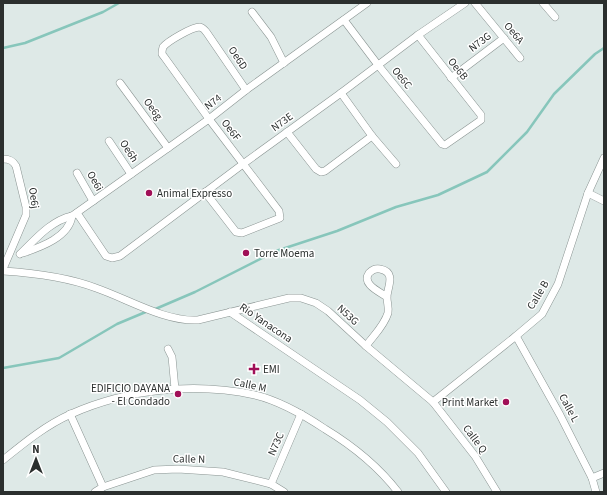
<svg xmlns="http://www.w3.org/2000/svg" width="607" height="495" font-family="'Source Sans 3',sans-serif">
	<style>
		.lines { fill: none; stroke-linecap: round; stroke-linejoin: round }
		.stream { stroke: #87c6bb; stroke-width: 2.5 }
		.minor-casing { stroke: #8a9492; stroke-width: 8 }
		.minor { stroke: #fff; stroke-width: 7 }
		.poi-dot { fill: #a00f57; stroke: #fff; stroke-width: 1.5 }
		.labels { text-anchor: middle; dominant-baseline: central; stroke-width: 3; stroke-linejoin: round; paint-order: stroke }
		.street-label { font-size: 11px; fill: #2b2f2e; stroke: #fff }
		.poi-label { font-size: 11px; fill: #2b2f2e; stroke: #fff; text-anchor: start }
	</style>
	<rect width="100%" height="100%" fill="#dee9e7"/>
	<g class="lines">
		<!-- stream -->
		<g class="stream">
			<polyline points="3,48 25,43 103,12 119,3"/>
			<polyline points="153,310 195,292 276,251 337,231 396,207 438,195 487,172 527,132 554,94 595,54 604,48"/>
			<polyline points="3,368 59,358 117,324 148,311"/>
		</g>
		<defs>
			<g id="minor">
				<polyline points="475,3 520,58"/>
				<polyline points="543,3 555,17"/>
				<polyline points="252,12 271,37 284,63"/>
				<polyline points="344,20 378,65 442,144 445,145 481,120 481,115 418,35"/>
				<polyline points="451,78 504,38"/>
				<polyline points="120,83 168,148"/>
				<polyline points="341,93 372,136 396,164"/>
				<polyline points="287,132 316,169 321,172 325,171 372,136"/>
				<polyline points="109,141 131,174"/>
				<path d="M3 159C10 159 13 161 16 166L26 207V215L3 269"/>
				<polyline points="77,173 93,201"/>
				<path d="M205 192 236 232 242 233 280 218 279 211 209 119 165 58 162 54C162 51 162 50 163 47 168 41 192 27 200 27 203 28 205 30 207 33L246 90"/>
				<polyline points="588,193 604,201"/>
				<polyline points="77,213 106,256 112,258 120,256 243,164 341,93 418,35 465,3"/>
				<path d="M23 253C41 247 69 237 72 216"/>
				<path d="M20 254C35 240 50 221 72 216L209 119 246 90 367 3"/>
				<path d="M3 271C34 273 67 277 96 288 128 299 165 322 198 320L289 298H301L316 303 328 311 366 346 433 402 475 456 497 492"/>
				<polyline points="230,312 360,400 387,422 418,453 446,492"/>
				<polyline points="516,336 560,415 592,478 596,492"/>
				<path d="M366 346C374 335 384 326 388 313 389 307 387 303 387 297 387 288 397 272 380 269 376 268 372 270 369 273 361 284 380 292 387 297"/>
				<polyline points="168,349 172,357 175,389"/>
				<polyline points="433,402 516,336 542,314 558,284 588,193 604,158"/>
				<polyline points="70,414 103,487"/>
				<path d="M3 460C24 443 46 425 71 414 127 389 194 382 255 395 280 401 304 415 325 429 353 446 378 466 398 492"/>
				<polyline points="592,478 604,473"/>
				<polyline points="271,484 301,414"/>
				<polyline points="95,492 103,487 154,470 178,469 223,472 271,484 284,492"/>
			</g>
		</defs>
		<!-- minor casing -->
		<use href="#minor" class="minor-casing"/>
		<!-- minor -->
		<use href="#minor" class="minor"/>
	</g>
	<!-- markers -->
	<g class="poi-dot">
		<circle cx="149" cy="193" r="4"/>
		<circle cx="246" cy="253" r="4"/>
		<path d="M252 363h4v4h4v4h-4v4h-4v-4h-4v-4h4z"/>
		<circle cx="178" cy="394" r="4"/>
		<circle cx="506" cy="402" r="4"/>
	</g>
	<g class="labels">
		<!-- street labels -->
		<g class="street-label">
			<text transform="translate(514 33) rotate(50)">Oe6A</text>
			<text transform="translate(480 42) rotate(-37)">N73G</text>
			<text transform="translate(238 58) rotate(56)">Oe6D</text>
			<text transform="translate(458 69) rotate(51)">Oe6B</text>
			<text transform="translate(402 78) rotate(51)">Oe6C</text>
			<text transform="translate(213 102) rotate(-38)">N74</text>
			<text transform="translate(153 109) rotate(54)">Oe6g</text>
			<text transform="translate(282 122) rotate(-36)">N73E</text>
			<text transform="translate(231 130) rotate(52)">Oe6F</text>
			<text transform="translate(129 151) rotate(57)">Oe6h</text>
			<text transform="translate(95 181) rotate(60)">Oe6i</text>
			<text transform="translate(34 198) rotate(82)">Oe6j</text>
			<text transform="translate(538 295) rotate(-59)">Calle B</text>
			<text transform="translate(348 315) rotate(42)">N53G</text>
			<text transform="translate(266 323) rotate(34)">Rio Yanacona</text>
			<text transform="translate(250 385) rotate(12)">Calle M</text>
			<text transform="translate(569 408) rotate(62)">Calle L</text>
			<text transform="translate(475 439) rotate(53)">Calle Q</text>
			<text transform="translate(276 444) rotate(-66)">N73C</text>
			<text transform="translate(189 459) rotate(1)">Calle N</text>
		</g>
		<!-- poi labels -->
		<g class="poi-label">
			<text x="157" y="193">Animal Expresso</text>
			<text x="254" y="253">Torre Moema</text>
			<text x="263" y="369">EMI</text>
			<text x="170" y="388" text-anchor="end">EDIFICIO DAYANA<tspan x="170" dy="13">- El Condado</tspan></text>
			<text x="498" y="402" text-anchor="end">Print Market</text>
		</g>
	</g>
	<!-- border -->
	<rect width="607" height="495" fill="none" stroke="#2b2f2e" stroke-width="8"/>
	<!-- north arrow -->
	<g transform="translate(36 459)" stroke="#ffffff" stroke-width="3" paint-order="stroke">
	<path d="M0-3L7 15L0 10L-7 15Z" fill="#2b2f2e"/>
	<text y="-6" font-size="11" font-weight="bold" text-anchor="middle" fill="#2b2f2e">N</text>
	</g>
</svg>
